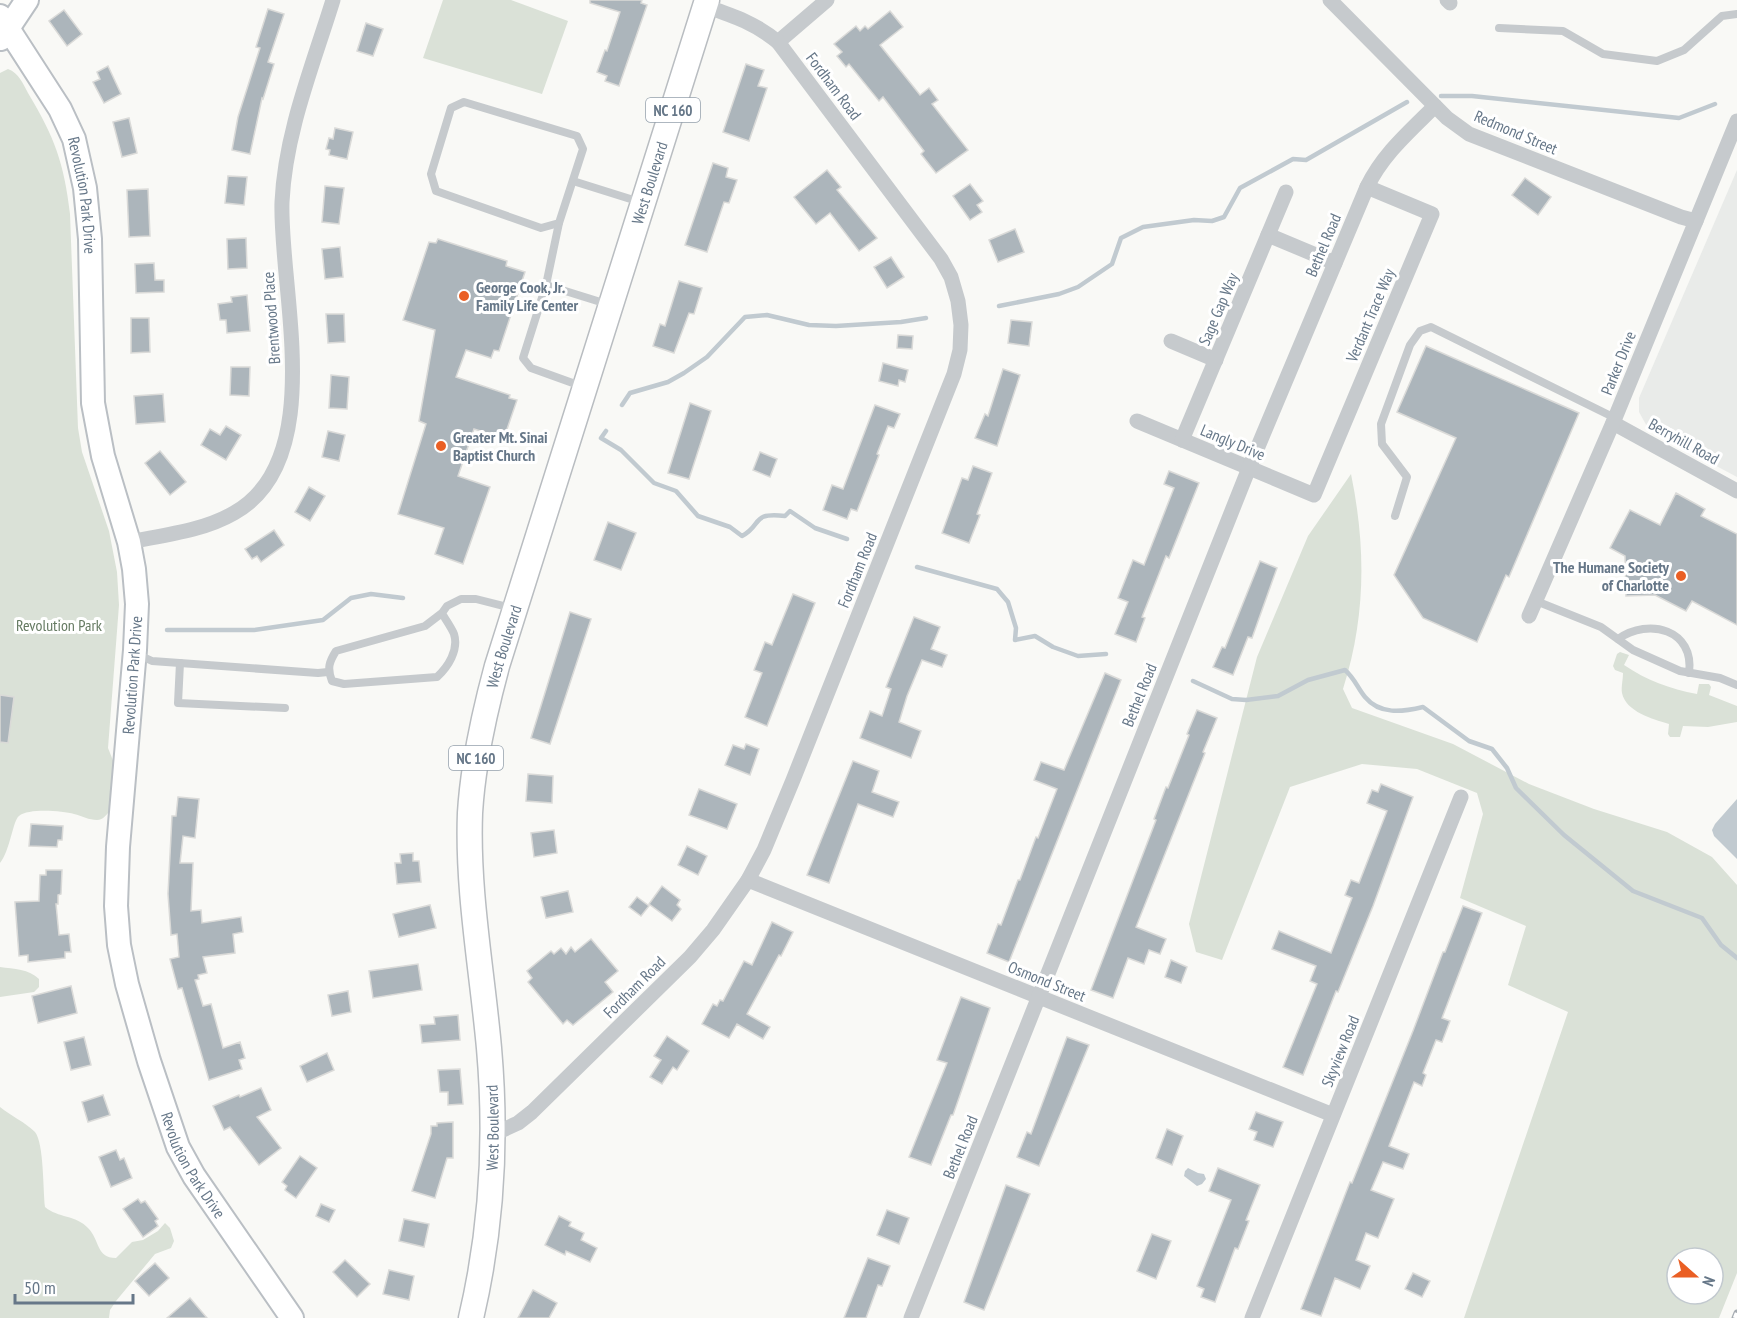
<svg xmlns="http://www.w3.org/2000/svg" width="1737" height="1318" font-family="'PT Sans Narrow',sans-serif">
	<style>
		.built { fill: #e9ebe9 }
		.green { fill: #dae1d7; fill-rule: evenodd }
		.water { fill: #c1cad0 }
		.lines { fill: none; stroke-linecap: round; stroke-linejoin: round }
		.stream { stroke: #c1cad0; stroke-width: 4.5 }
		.building { fill: #acb5bb; stroke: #dadad8; stroke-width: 1.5 }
		.secondary-casing { stroke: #babfc4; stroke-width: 26 }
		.primary-casing { stroke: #b9bdc1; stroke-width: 27 }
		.lane { stroke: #c6cacd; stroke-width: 8 }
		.street { stroke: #c6cacd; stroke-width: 15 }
		.secondary { stroke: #fff; stroke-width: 22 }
		.primary { stroke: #fff; stroke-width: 24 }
		.rail-casing { stroke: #a6acb2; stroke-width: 7 }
		.rail { stroke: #fff; stroke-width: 4.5; stroke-dasharray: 14; stroke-linecap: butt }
		.poi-dot { fill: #ea5f24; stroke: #fff; stroke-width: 2 }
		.labels { text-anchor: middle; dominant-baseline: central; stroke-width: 6; stroke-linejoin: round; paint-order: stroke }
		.shield { fill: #fff; stroke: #94a0ac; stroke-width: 1.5 }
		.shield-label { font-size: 15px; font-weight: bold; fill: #678 }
		.street-label { font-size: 16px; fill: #678; stroke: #fff }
		.poi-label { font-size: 16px; font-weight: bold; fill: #678; stroke: #fff; text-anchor: start }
		.park-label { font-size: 16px; fill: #657a62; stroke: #fff }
	</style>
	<rect width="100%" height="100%" fill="#f9f9f6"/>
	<!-- built -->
	<polygon class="built" points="1737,170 1737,477 1649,430 1639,412 1639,398"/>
	<!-- green -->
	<g class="green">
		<polygon points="443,0 511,0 568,21 542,94 423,58"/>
		<path d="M8 69C19 73 23 84 28 93 55 138 64 163 70 214L78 428 82 452 109 531 117 572 119 605 108 748 114 763 109 812C105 816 103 820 97 820 89 820 82 816 74 814 62 811 29 808 19 816 13 820 10 851 0 863V73Z"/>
		<path d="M1351 474C1366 547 1366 617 1343 689L1352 708 1453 744 1529 784 1594 809 1667 832 1712 857 1737 885V1273L1719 1318H1464L1568 1012 1508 985 1526 926 1460 898 1483 814 1477 793 1417 769 1362 764 1290 787 1222 960 1196 952 1189 924 1257 657 1308 536ZM1677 1258H1713V1294H1677Z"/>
		<path d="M1620 652 1629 655 1624 665C1646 680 1670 689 1697 694L1699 684H1709L1711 687 1709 695 1737 706V722L1708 727 1683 726 1680 737H1670L1668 734 1669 724C1653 719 1626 712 1622 693 1621 687 1623 680 1623 673L1615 670 1613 666 1617 654Z"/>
		<path d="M0 967C14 969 29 969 39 979V987L34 992 0 997Z"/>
		<path d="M0 1107C11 1116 25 1122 35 1132 44 1143 43 1190 45 1207 58 1218 76 1215 88 1228 100 1240 96 1258 116 1258L132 1242 143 1240 158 1231 165 1223 170 1228 174 1241 171 1248 155 1254 116 1301 110 1310 109 1318H0Z"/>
	</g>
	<!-- water -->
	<g class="water">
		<polygon points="1737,799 1737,859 1714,836 1712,830 1715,824"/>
		<polygon points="1188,1168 1198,1173 1204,1174 1206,1179 1202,1184 1197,1186 1184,1176 1185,1171"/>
	</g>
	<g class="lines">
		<!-- stream -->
		<g class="stream">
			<polyline points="1441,96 1472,96 1679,118 1715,104"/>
			<polyline points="999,306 1059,294 1078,287 1112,264 1121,238 1143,227 1194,220 1212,221 1224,217 1240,188 1293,159 1306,160 1407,102"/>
			<polyline points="622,405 630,393 668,382 684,373 707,357 745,317 767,315 809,325 836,326 901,322 926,318"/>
			<path d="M606 431 601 438 621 450 654 483 676 491 698 516 730 527 742 536C763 525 750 512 785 516L790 511 815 528 847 539"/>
			<polyline points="917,567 997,589 1008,602 1016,628 1015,640 1035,636 1053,647 1078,656 1106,654"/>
			<polyline points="167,630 254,630 323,620 351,598 371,594 403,598"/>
			<path d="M1193 681 1232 699 1246 700 1278 696 1308 680 1345 670C1355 679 1357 687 1365 697 1380 715 1402 712 1423 707L1469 741 1492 749 1507 768 1516 788 1564 835 1633 891 1702 918 1721 945 1737 958"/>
		</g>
	</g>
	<!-- building -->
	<g class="building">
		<polygon points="590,0 642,0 641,3 647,5 619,86 605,81 607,76 597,72 605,50 607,51 620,12 590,3"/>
		<polygon points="268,9 284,14 268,62 274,64 263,99 262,98 250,154 232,150 238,117 260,48 256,47"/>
		<polygon points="64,10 82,34 67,46 49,21"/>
		<polygon points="890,11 903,27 880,45 920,95 929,88 938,100 932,104 968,150 936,173 921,154 924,151 883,97 879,101 849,64 846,67 837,56 842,52 834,44 856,26 860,31 865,26 868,29"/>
		<polygon points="366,23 383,29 373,56 357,51"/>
		<polygon points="746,64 764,70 758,86 767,88 749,141 723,132"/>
		<polygon points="108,66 121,94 104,103 93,82 100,79 97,72"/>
		<polygon points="129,118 137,153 122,157 113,122"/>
		<polygon points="335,128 353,132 347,159 329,155 330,150 326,149 329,138 333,139"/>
		<polygon points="713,163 728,168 726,177 737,180 729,203 724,202 707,252 685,245"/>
		<polygon points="827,170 841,187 837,190 877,238 859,251 830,213 816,224 794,197"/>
		<polygon points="228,176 247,177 244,205 225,203"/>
		<polygon points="1525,178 1551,197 1538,215 1512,195"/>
		<polygon points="970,184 983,201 977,205 982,212 970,220 953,196"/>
		<polygon points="325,186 344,188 339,224 322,222"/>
		<polygon points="148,189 150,236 129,237 127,190"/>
		<polygon points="1015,229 1024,252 998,262 989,240"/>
		<polygon points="246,238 247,268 228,269 227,239"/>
		<polygon points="438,239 507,261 506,266 525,272 499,351 494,350 491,358 466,350 456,377 510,395 509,398 517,400 505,435 498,432 496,436 474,429 458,476 490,487 463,564 435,554 444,528 398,514 426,424 419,421 435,330 403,320 429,242 436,243"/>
		<polygon points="340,247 343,277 325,279 322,249"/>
		<polygon points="891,257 904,277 887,288 874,267"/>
		<polygon points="154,263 155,280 164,280 164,292 136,293 135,264"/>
		<polygon points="679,281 702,288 694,314 689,313 674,353 653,346 660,324 665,326"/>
		<polygon points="247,295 250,331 227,333 226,320 220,320 218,304 232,302 231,297"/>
		<polygon points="326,314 344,314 345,342 328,343"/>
		<polygon points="131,318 149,318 150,352 131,353"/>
		<polygon points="1011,320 1032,322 1029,346 1008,343"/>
		<polygon points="898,335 913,336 912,349 897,348"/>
		<polygon points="1426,346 1579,413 1509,577 1506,575 1477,642 1423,618 1394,575 1456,438 1397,412"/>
		<polygon points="883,363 908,370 905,382 899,380 898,386 879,381"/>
		<polygon points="231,367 250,367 249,396 230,395"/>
		<polygon points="1003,369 1020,375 997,446 975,438 985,414 988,416"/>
		<polygon points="331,375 349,377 347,409 329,408"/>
		<polygon points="163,394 165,422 136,424 134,396"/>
		<polygon points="690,403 711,411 689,479 668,473"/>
		<polygon points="875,405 900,414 894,428 888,426 877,454 879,455 857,511 851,509 847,519 823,510 832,485 843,489"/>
		<polygon points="226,426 241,435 226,460 201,445 210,429 220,435"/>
		<polygon points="328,431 345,435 339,461 322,457"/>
		<polygon points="160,451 186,482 170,495 145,463"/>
		<polygon points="760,452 777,459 770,477 753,470"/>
		<polygon points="973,466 992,473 977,514 980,515 969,543 942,533 962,478 968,480"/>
		<polygon points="1169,471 1199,483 1169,558 1166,556 1142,617 1145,618 1136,642 1115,634 1128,602 1118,598 1133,560 1144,565 1174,488 1164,484"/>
		<polygon points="309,487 325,496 310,521 295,512"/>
		<polygon points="1676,493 1705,509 1701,516 1737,534 1737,625 1692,601 1686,611 1655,595 1626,596 1625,556 1610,548 1630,510 1660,525"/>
		<polygon points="608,522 636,533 621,570 594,560"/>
		<polygon points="274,530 284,545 261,562 257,556 252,559 245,549"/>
		<polygon points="1260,561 1277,568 1252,638 1248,637 1233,675 1213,667 1222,647 1225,648"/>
		<polygon points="793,594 815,603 767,726 745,717 762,673 754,670 765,642 772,645"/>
		<polygon points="570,612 591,619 550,744 531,738"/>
		<polygon points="914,617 940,627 931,649 947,655 942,667 922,660 907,696 899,722 921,731 911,758 860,738 870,711 882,716 891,689 886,687"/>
		<polygon points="1105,673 1121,680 1009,962 987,953 998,924 1001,925 1018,880 1020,880 1036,837 1038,838 1057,789 1034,780 1041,762 1064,770"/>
		<polygon points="0,695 14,697 8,743 0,742"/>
		<polygon points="1197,710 1217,718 1203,752 1205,753 1136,927 1166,939 1160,954 1149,950 1144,964 1128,958 1113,998 1091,990 1156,820 1154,819 1166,787 1168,788 1189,735 1187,734"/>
		<polygon points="746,744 759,749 750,775 725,765 733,745 744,749"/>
		<polygon points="853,761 879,771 872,792 899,802 893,817 858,804 829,883 807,875"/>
		<polygon points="528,774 553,776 552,803 526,801"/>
		<polygon points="1381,784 1413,797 1373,906 1338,992 1336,991 1303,1075 1283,1067 1317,984 1310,981 1316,966 1272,949 1279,931 1331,953 1352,898 1345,895 1351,880 1359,883 1387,811 1367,803 1372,790 1378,792"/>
		<polygon points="699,789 737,804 727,829 689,815"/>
		<polygon points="178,797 199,799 195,838 183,836 180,863 193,863 191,911 201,910 202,923 241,917 243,932 233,934 235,953 203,957 207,973 198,975 199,979 195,980 203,1006 211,1004 223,1048 240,1042 245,1058 239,1060 242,1069 209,1080 182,988 178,989 170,959 179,957 177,934 171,935 168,894 172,816 176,816"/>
		<polygon points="31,824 63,826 62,840 58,840 57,847 29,846"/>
		<polygon points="554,830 557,853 534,857 531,833"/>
		<polygon points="687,846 707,856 698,875 678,865"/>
		<polygon points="413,853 413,861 419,861 421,882 397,884 395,863 401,863 400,854"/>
		<polygon points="46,870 62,870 61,894 58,895 58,904 56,904 59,935 69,934 71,952 65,952 65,958 28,962 28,955 19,956 15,902 39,901 40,875 46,875"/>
		<polygon points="662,886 680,900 677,905 681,909 672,921 649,904"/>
		<polygon points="568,891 573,912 546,918 541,897"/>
		<polygon points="637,897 649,906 641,916 629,907"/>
		<polygon points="430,905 436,928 399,937 393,914"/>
		<polygon points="1463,906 1482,913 1442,1018 1450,1021 1442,1042 1436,1040 1423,1073 1426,1075 1422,1086 1414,1082 1389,1146 1409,1154 1403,1169 1383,1162 1371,1190 1394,1199 1378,1238 1366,1233 1356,1260 1370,1266 1360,1289 1335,1278 1321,1316 1301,1309 1350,1182 1352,1183 1413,1031 1443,952 1445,952"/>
		<polygon points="772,922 793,932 781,956 779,955 747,1014 770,1027 763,1039 737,1024 729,1038 702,1024 713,1004 717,1006 720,1000 723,1001 744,961 752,965"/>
		<polygon points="591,939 618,971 605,982 613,992 573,1025 567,1020 563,1024 528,982 532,978 527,971 551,951 554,954 561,948 566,954 571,947 575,952"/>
		<polygon points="1171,960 1187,967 1181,983 1165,977"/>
		<polygon points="418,964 422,990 373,998 369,971"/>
		<polygon points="71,986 77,1013 38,1023 32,996"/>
		<polygon points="348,991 351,1012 332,1016 328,995"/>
		<polygon points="961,997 990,1008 960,1095 953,1115 951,1115 931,1165 909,1157 947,1063 937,1060"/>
		<polygon points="458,1015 460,1040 422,1043 420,1025 435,1024 434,1017"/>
		<polygon points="667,1036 689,1051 677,1070 673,1067 662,1084 650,1077 661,1060 654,1056"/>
		<polygon points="84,1037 91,1065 71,1070 64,1042"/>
		<polygon points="1067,1037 1089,1045 1039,1166 1017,1157 1027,1132 1031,1134"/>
		<polygon points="327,1053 334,1070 307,1082 300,1066"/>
		<polygon points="460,1069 463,1104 448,1105 448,1092 440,1092 438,1070"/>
		<polygon points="261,1088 271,1110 257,1117 281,1148 259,1165 230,1127 224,1130 213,1106 239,1095 240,1097"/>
		<polygon points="103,1095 110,1115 88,1122 82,1102"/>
		<polygon points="1256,1112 1283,1122 1273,1147 1254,1140 1257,1132 1249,1129"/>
		<polygon points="453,1122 453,1158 447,1158 435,1198 412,1191 431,1134 431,1126 437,1126 437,1123"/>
		<polygon points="1167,1129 1183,1136 1172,1165 1156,1158"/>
		<polygon points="116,1150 120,1160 124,1158 132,1178 111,1187 99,1157"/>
		<polygon points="300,1156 317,1168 296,1198 285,1190 287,1186 282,1182"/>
		<polygon points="1218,1168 1260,1185 1246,1220 1249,1221 1238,1249 1235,1248 1215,1302 1201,1297 1204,1289 1197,1286 1231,1200 1209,1191"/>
		<polygon points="1006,1185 1030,1194 984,1310 964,1302"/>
		<polygon points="138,1199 141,1203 145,1201 158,1219 155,1221 158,1226 143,1237 123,1209"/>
		<polygon points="321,1204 335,1210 329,1222 316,1216"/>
		<polygon points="887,1210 909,1218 899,1244 877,1235"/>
		<polygon points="559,1216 571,1222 569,1226 584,1233 581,1240 597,1248 590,1262 566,1251 565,1255 545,1245"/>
		<polygon points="404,1219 429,1224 424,1247 399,1241"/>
		<polygon points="1152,1234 1171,1241 1156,1279 1137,1271"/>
		<polygon points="868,1258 890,1266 882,1286 878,1285 866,1318 844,1318"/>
		<polygon points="345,1260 370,1284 357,1297 333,1272"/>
		<polygon points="155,1263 169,1278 149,1296 135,1281"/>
		<polygon points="389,1270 414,1276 409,1300 383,1294"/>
		<polygon points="1413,1273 1430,1281 1422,1297 1405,1289"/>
		<polygon points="533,1290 557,1303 549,1318 518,1318"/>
		<polygon points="190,1298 207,1318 167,1318"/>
	</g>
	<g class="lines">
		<defs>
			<g id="secondary">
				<path id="s1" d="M0 16 60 109 74 139 85 188 90 239 93 403 103 456 129 542 134 569 137 604 135 650 118 847 116 906 119 945 127 984 149 1061 178 1147 194 1176 292 1318"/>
				<polyline points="1,39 27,0"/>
			</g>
			<g id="primary">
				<path id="s2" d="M471 1318C492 1229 497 1139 489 1048 482 970 467 891 470 813 473 763 484 714 497 666L707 0"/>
			</g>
		</defs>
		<!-- secondary casing -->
		<use href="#secondary" class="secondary-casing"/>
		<!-- primary casing -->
		<use href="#primary" class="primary-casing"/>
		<!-- lane -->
		<g class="lane">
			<polyline points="1499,28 1563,31 1603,54 1657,61 1684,50 1722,16 1737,14"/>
			<polygon points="464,102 577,136 583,149 559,223 541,228 436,191 431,174 451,108"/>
			<polyline points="573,181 640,202"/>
			<polyline points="546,285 559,223"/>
			<polyline points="581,386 531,368 523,358 546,285 607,304"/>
			<polyline points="1395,516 1407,477 1382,444 1381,424 1410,345 1420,331 1431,327 1615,418"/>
			<polyline points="1536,601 1601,627 1633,650 1680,671 1720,678 1737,685"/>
			<path d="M442 613C445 619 451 627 454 634 459 650 448 667 437 677L344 684 332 681C327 668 329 662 336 651L425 626 442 613 447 606 461 599H476L511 608"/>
			<path d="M1618 639C1649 617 1695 630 1689 673"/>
			<polyline points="137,654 152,661 318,673 328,672"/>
			<polyline points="180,663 178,703 285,708"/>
		</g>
		<!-- street -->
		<g class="street">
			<polyline points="1330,0 1447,118 1469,134 1681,217 1696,221"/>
			<polyline points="1447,0 1450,3"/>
			<polyline points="778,42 827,0"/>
			<polyline points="1268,235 1335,263"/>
			<polyline points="1171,341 1216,360"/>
			<polyline points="1137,421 1314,495 1432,214 1367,187"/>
			<polyline points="1613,423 1737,491"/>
			<polyline points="1182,440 1286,192"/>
			<path d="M129 542C164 535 203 531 234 513 329 460 279 288 282 202 285 133 313 65 333 0"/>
			<polyline points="1529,616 1615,418 1737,121"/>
			<polyline points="748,880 1333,1115"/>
			<path d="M494 1134 518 1123 532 1112 690 957 713 930 748 880 764 850 793 780 954 374 960 350 961 325 958 301 951 277 941 259 778 42C755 23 734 16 705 6"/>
			<path d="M911 1318 1249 468 1367 187C1383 154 1409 132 1435 106"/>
			<polyline points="1252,1318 1461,797"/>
		</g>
		<!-- secondary -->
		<use href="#secondary" class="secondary"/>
		<!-- primary -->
		<use href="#primary" class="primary"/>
		<defs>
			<polyline id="rail" points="1735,1318 1737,1313"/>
		</defs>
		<!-- rail casing -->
		<use href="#rail" class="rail-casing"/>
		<!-- rail -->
		<use href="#rail" class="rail"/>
	</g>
	<!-- markers -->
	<g class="poi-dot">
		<circle cx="464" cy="296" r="6"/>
		<circle cx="441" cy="446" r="6"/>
		<circle cx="1681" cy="576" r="6"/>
	</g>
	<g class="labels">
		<!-- shield labels -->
		<g class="shield">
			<rect x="646" y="98" width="54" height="24" rx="4.5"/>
			<rect x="449" y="746" width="54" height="24" rx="4.5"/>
		</g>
		<g class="shield-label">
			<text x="673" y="110">NC 160</text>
			<text x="476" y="758">NC 160</text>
		</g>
		<!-- street labels -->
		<g class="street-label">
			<text transform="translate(834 86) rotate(53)">Fordham Road</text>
			<text transform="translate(1516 132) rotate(23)">Redmond Street</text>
			<text stroke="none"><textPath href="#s2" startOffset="1164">West Boulevard</textPath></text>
			<text stroke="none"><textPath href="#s1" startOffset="201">Revolution Park Drive</textPath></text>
			<text transform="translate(1323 245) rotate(-67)">Bethel Road</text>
			<text transform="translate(1218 309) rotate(-67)">Sage Gap Way</text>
			<text transform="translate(1370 315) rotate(-67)">Verdant Trace Way</text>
			<text transform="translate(271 318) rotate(-94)">Brentwood Place</text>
			<text transform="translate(1618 363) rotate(-68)">Parker Drive</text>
			<text transform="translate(1684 441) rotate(29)">Berryhill Road</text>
			<text transform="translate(1233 442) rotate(23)">Langly Drive</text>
			<text transform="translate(857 570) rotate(-68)">Fordham Road</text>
			<text stroke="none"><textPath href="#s2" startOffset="678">West Boulevard</textPath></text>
			<text transform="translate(132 675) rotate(-86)">Revolution Park Drive</text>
			<text transform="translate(1139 695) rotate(-68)">Bethel Road</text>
			<text transform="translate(1047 981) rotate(22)">Osmond Street</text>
			<text transform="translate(634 987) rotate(-45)">Fordham Road</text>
			<text transform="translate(1340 1051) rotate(-68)">Skyview Road</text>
			<text stroke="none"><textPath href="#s2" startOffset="192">West Boulevard</textPath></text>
			<text transform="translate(960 1147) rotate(-68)">Bethel Road</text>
			<text stroke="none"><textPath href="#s1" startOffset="1191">Revolution Park Drive</textPath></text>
		</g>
		<!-- poi labels -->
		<g class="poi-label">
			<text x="476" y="287">George Cook, Jr.<tspan x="476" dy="18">Family Life Center</tspan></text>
			<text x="453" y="437">Greater Mt. Sinai<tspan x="453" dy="18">Baptist Church</tspan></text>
			<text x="1669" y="567" text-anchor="end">The Humane Society<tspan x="1669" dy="18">of Charlotte</tspan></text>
		</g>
		<!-- park labels -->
		<g class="park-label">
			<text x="59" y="625">Revolution Park</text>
		</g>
	</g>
	<!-- north arrow -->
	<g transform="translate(1695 1276) rotate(111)"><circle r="28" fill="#ffffff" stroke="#c2c9cf" stroke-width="1.5"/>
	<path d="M0-4.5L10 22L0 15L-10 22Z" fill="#ea5f24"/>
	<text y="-9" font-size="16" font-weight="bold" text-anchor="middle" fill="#667788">N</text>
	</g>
	<!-- scale -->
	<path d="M15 1294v9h118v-9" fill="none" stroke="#667788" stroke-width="3"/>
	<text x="24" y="1294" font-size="18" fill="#667788" stroke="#ffffff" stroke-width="4.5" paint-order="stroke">50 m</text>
</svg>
